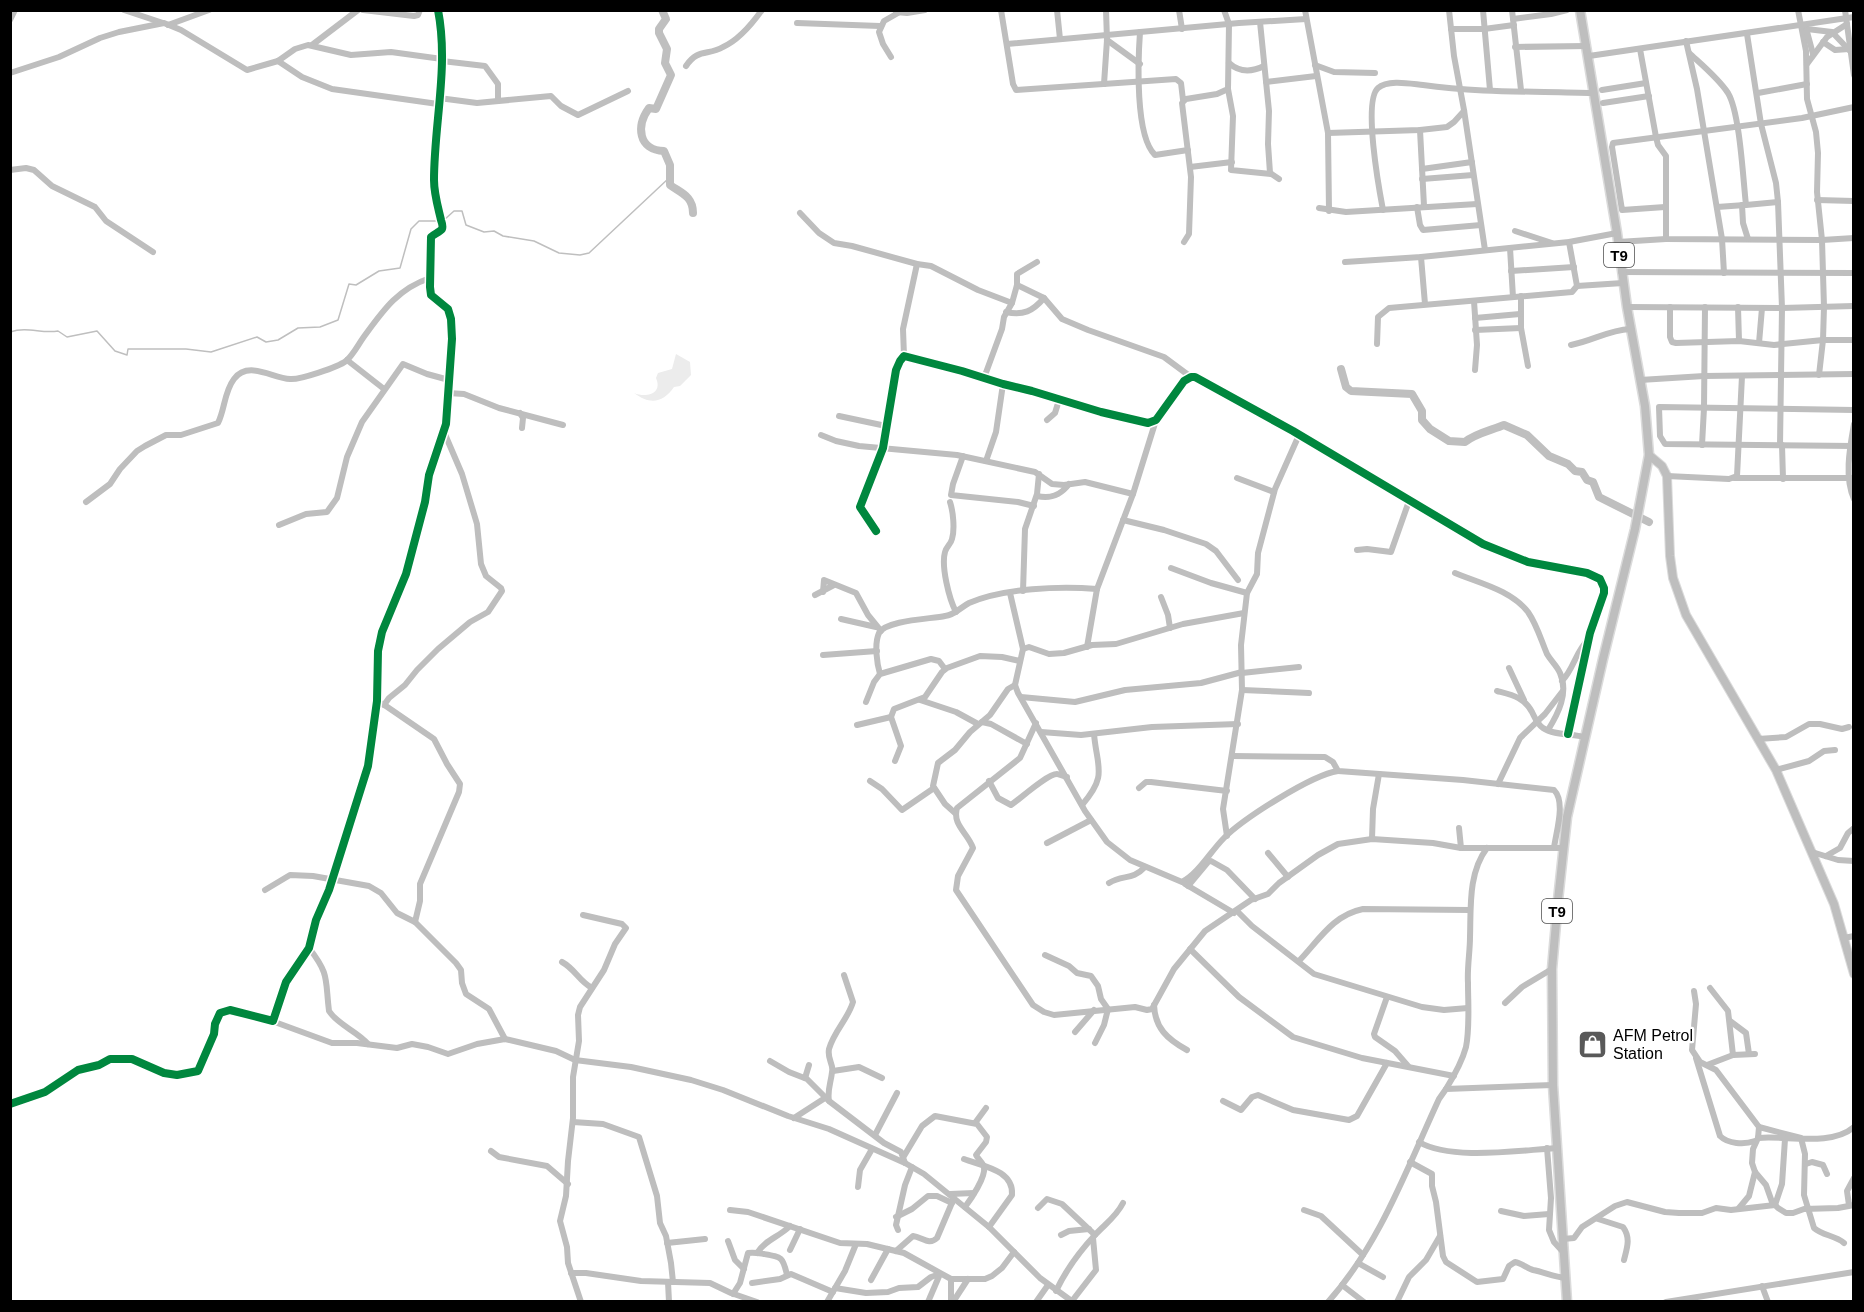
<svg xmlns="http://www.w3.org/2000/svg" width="1864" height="1312" font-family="Arial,sans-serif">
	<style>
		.green { fill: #ececec }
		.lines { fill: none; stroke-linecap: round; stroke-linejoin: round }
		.stream { stroke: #bfbfbf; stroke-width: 1.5 }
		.river { stroke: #bfbfbf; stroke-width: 8 }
		.major-casing { stroke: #dbdbdb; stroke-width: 10 }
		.highway-casing { stroke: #dbdbdb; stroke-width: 11 }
		.minor { stroke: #bebebe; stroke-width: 6 }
		.major { stroke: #bebebe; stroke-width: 8 }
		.highway { stroke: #bebebe; stroke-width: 8 }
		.cycleway-casing { stroke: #fff; stroke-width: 11 }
		.cycleway { stroke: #00873e; stroke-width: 8 }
		.labels { text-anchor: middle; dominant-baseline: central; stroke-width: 4.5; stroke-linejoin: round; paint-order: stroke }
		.shield { fill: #fff; stroke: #4c4c4c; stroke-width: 1.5 }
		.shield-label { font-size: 15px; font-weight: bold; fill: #000 }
		.poi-label { font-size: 16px; fill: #000; stroke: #fff; text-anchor: start }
	</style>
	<rect width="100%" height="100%" fill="#fff"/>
	<!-- green -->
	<path class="green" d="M676 354 690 362 691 375 680 386 674 387C663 403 650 405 634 393 646 398 663 394 656 378L658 373 672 369Z"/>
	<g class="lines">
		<!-- stream -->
		<g class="stream">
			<polyline points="444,220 454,211 462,211 466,225 484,232 494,231 503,236 534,241 559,253 580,255 589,253 669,178"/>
			<path d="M10 332C28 326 41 334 58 331L67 337 97 331 115 351 127 355 128 349H186L211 352 257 337 266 342 278 340 298 328 320 327 338 320 349 284 356 285 379 271 400 268 411 229 419 221H437"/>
		</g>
		<!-- river -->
		<g class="river">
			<path d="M662 10 666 19 659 29V33L667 49 665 63 671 75 656 109 649 108C636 126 638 150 664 151L670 165V185C681 193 693 196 693 213"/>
			<path d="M1341 369 1346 387 1351 391 1412 394 1422 411V420L1430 429 1449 441 1465 442C1474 434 1492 430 1504 425L1527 435 1549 456 1568 464 1575 471 1582 472 1587 480 1593 482 1599 497 1649 522"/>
		</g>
		<defs>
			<polyline id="major" points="1649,455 1662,466 1667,476 1670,556 1673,578 1686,615 1776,770 1834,904 1854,974"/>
			<polyline id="highway" points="1567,1302 1553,1085 1552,969 1558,900 1567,817 1603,659 1635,529 1649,455 1645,406 1627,307 1617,233 1580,10"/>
		</defs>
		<!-- major casing -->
		<use href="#major" class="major-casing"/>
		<!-- highway casing -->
		<use href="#highway" class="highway-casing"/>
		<!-- minor -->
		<g class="minor">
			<polyline points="124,10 163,23"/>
			<polyline points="363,10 414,16 418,15 420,10"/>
			<polyline points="1001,10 1013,84 1016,90 1176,79 1181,83 1183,100"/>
			<polyline points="1057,10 1060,39"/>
			<polyline points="1179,10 1182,29"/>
			<polyline points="1305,10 1328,133 1329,211"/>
			<polyline points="1449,10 1454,56 1464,110 1485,250"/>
			<polyline points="1483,10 1490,90"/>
			<polyline points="1512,10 1521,90"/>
			<polyline points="1798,10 1806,51 1807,99 1816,132 1818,153 1817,192 1822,240 1824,307 1823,340 1819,375"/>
			<polyline points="1845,10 1854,75"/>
			<polyline points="896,12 907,13 925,10"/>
			<polyline points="1513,19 1551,14 1567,10"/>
			<polyline points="10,20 15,10"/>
			<polyline points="1260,22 1269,111 1268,144 1270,173 1279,179"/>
			<polyline points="797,23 880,26"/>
			<polyline points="168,25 209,10"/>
			<polyline points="1806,28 1813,54"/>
			<polyline points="1451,29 1484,29 1514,25"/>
			<polyline points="1807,29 1832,32 1850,51"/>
			<path d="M1140 32C1138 60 1135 136 1155 155L1188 150"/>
			<polyline points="1747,34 1761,124 1776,183 1778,202 1782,308 1780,445"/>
			<polyline points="1107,40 1140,64"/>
			<polyline points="1686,41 1697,89 1722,239 1724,273"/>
			<polyline points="1823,42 1835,50 1849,49"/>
			<polyline points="1007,44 1239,23 1306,19"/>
			<polyline points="312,45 358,10"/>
			<polyline points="1515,47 1587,46"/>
			<polyline points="1640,49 1656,137 1658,145 1666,156 1666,239 1822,240 1854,238"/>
			<path d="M1689 53C1702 65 1718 78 1728 93 1740 113 1743 179 1746 205L1778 202"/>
			<polyline points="1589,56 1854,17"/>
			<polyline points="891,57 883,44 879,32 884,21 898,13"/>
			<polyline points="278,61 302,77 332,89 438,104"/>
			<polyline points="442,61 485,66 498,84 498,101"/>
			<path d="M1229 63C1240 73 1252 72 1264 66"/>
			<polyline points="1807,64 1827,37 1847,24"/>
			<polyline points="1315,65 1334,72 1375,73"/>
			<path d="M686 66C698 48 708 56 723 47 739 40 752 24 762 10"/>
			<polyline points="10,73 59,57 100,38 119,32 164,23 181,30 247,70 278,61 295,49 308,45 351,55 391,52 442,59"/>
			<polyline points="1266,82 1316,76"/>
			<polyline points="1104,84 1107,40 1106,10"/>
			<polyline points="1228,89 1233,116 1231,170 1271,174"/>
			<polyline points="1602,90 1646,83"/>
			<polyline points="1758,93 1807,84"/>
			<polyline points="439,98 477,103 551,96 561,106 578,115 628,91"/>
			<polyline points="1603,103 1649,96"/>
			<polyline points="1420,130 1424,206"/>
			<polyline points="1328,133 1420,130 1447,127 1454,122 1464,111"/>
			<polyline points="1190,167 1232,162"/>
			<polyline points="1422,169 1472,162"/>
			<polyline points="10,170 26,168 34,170 52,186 95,207 106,221 153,252"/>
			<polyline points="1422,179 1473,175"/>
			<polyline points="1817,200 1854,201"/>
			<polyline points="1742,205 1743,223 1748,239"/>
			<polyline points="1417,207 1420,225 1423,230 1481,225"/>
			<polyline points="1665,207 1622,210 1612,147 1613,143 1802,118 1854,107"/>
			<polyline points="1717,207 1745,205"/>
			<polyline points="1319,208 1346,212 1477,204"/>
			<path d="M1383 210C1379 189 1363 101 1378 88 1388 79 1412 84 1423 85 1479 93 1536 91 1593 93"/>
			<polyline points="800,213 819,233 834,243 852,246 917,264 931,266 978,290 1012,303"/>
			<polyline points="1515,231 1552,243"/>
			<polyline points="1184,242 1189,234 1191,177 1182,103 1186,99 1217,94 1228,89 1229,24 1224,10"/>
			<polyline points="1618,242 1666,239"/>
			<polyline points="1510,248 1513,297"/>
			<polyline points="1421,257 1425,304"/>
			<polyline points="1345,262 1421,257 1569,242 1617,233"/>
			<polyline points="1511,271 1574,267"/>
			<polyline points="1621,272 1854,273"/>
			<polyline points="1017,285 1044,298 1062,319 1088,330 1164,357 1191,377"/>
			<polyline points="1577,286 1623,283"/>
			<polyline points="1521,296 1521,328 1528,366"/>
			<polyline points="1474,301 1477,345 1475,370"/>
			<polyline points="1627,307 1782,308 1854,306"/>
			<polyline points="1670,307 1670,337 1672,342 1676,343 1739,341 1774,345 1823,340 1854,340"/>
			<polyline points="1738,307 1739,341"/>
			<path d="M1006 312C1023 316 1033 311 1044 298"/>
			<polyline points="1475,318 1520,314"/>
			<polyline points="1475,330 1521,328"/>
			<polyline points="1759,343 1762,308"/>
			<polyline points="1377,344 1378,317 1389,308 1572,292 1577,286 1569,242"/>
			<path d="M1571 345C1592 341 1609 330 1630 329"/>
			<polyline points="904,356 903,329 917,264"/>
			<polyline points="347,360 384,389"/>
			<polyline points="984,378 1002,329 1004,317 1012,303 1017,285 1017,274 1037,262"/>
			<polyline points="1640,380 1704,376 1854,374"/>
			<polyline points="448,393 464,394 499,408 563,425"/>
			<polyline points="1854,410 1659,407 1660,436 1665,444 1854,446"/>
			<polyline points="520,413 523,418 522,428"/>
			<polyline points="839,416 886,426"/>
			<polyline points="1047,420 1055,413 1059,400"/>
			<path d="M1854 424C1850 447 1844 477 1854 499"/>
			<polyline points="821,435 836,441 859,446 957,455 1035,472 1052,484 1064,485 1085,482 1133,494"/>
			<polyline points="1702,445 1704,408 1705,307"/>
			<polyline points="1782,445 1783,479"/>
			<polyline points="963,456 953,484 951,495 1018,502 1034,506"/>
			<polyline points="986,461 996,432 1003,384"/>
			<polyline points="1667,476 1729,479 1737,476 1742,376"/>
			<polyline points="1237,478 1274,492"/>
			<polyline points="1734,478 1854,478"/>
			<path d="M1037 496C1050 499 1060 496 1069 484"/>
			<path d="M86 502 110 484 120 469 137 451 145 446 166 435H181L218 423C225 409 224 392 234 379 248 360 272 378 290 379 300 380 338 367 346 361 353 355 358 345 363 338 382 312 397 289 430 278"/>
			<path d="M950 502C953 511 955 529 952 539 951 544 946 547 945 552 941 566 949 599 956 612"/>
			<polyline points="1123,520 1164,530 1206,544 1216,551 1238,580"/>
			<polyline points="279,525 306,514 327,512 337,498 347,457 362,422 403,364 427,374 449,380"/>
			<polyline points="876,531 860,507 883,448 896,370 900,361 904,356 962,371 1003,384 1032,391 1101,412 1148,423 1156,420 1184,381 1191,377 1195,377 1293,431 1483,544 1528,562 1587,573 1600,579 1604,588 1604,593 1590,633 1568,734"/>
			<polyline points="1357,550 1367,549 1391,552 1409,501"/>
			<polyline points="1171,568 1211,583 1247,593"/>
			<path d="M1455 573C1479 583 1511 590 1528 612 1537 625 1541 640 1547 654 1551 661 1557 666 1560 673 1569 693 1558 714 1548 730"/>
			<polyline points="1023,591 1025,529 1037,494 1039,474"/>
			<polyline points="823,592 824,580 856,593 868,615 881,631"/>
			<path d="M1010 593 1023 649 1015 685 1018 693 1085 811 1107 842 1130 860 1182 882C1199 873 1210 852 1224 838 1243 819 1311 775 1338 771"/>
			<polyline points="815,595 834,585"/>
			<polyline points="1161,597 1168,615 1170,628"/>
			<polyline points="841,619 876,627"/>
			<polyline points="1087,647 1097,589 1133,494 1156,420"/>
			<polyline points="1023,649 1029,647 1049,654 1064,653 1092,645 1116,644 1183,624 1244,613"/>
			<polyline points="823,655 877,651"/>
			<polyline points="1509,668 1524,700"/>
			<polyline points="1242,673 1299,667"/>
			<path d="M880 674C877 664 874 644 879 633 886 620 931 619 945 616 955 615 961 607 969 603 1004 588 1060 586 1097 589"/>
			<path d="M1562 681C1574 669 1576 650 1589 639"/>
			<polyline points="1242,690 1309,693"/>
			<path d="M1497 691C1512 695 1524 697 1532 712 1535 718 1537 724 1543 728 1553 735 1572 734 1584 737"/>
			<polyline points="1021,697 1075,702 1125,690 1201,683 1242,672"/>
			<polyline points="920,700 956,712 978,724"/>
			<polyline points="866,702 874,682 880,674 931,659 939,661 945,669"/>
			<polyline points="383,704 434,739 447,764 460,784 459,792 420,884 420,901 415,922"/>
			<polyline points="384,705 389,698 405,685 417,670 438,649 470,622 488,612 502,591 501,588 486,576 481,564 477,524 462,474 444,432"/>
			<polyline points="982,722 991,724 1027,744"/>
			<path d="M1036 723 1020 758 957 808C952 825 968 833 973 848L958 876 956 890 1033 1005 1044 1012 1054 1015 1135 1007 1147 1010 1152 1009 1174 969 1205 931 1251 900 1268 894 1279 883 1318 855 1338 844 1372 839 1433 843 1461 848H1563"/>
			<polyline points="857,725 891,717"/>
			<polyline points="1041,732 1081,735 1152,727 1238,724"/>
			<polyline points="1758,739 1786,737 1809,724 1820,724 1842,729 1849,727"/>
			<path d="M1233 756 1325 757 1333 762 1338 771 1463 780 1554 790C1566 802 1556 832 1554 848"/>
			<polyline points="895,761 901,746 891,717 894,709 925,697 942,672 947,668 980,656 1002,657 1020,661"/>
			<polyline points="1776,770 1809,761 1824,751 1835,750"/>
			<polyline points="870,781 882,789 902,810 934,788"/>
			<path d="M989 781 998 798 1011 805C1020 799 1047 774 1057 774 1059 774 1066 777 1067 777"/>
			<polyline points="1498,784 1520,738 1545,714 1562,692"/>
			<polyline points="1139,788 1146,782 1151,782 1227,791"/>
			<path d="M1082 805C1108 775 1097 768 1094 734"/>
			<polyline points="955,813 945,804 933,786 938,763 955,750 970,732 990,715 1008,689 1015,685"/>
			<polyline points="1459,828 1461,848"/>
			<polyline points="1227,836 1223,809 1242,690 1241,645 1247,593 1257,574 1258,553 1275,489 1299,435"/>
			<polyline points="1372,839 1373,809 1379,774"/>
			<polyline points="1047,843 1091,820"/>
			<polyline points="1812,852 1838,860 1854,861"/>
			<polyline points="1268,853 1288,877"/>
			<polyline points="1826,856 1840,848 1848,833 1854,828"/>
			<path d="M1109 883C1123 874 1132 881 1145 867"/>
			<polyline points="1185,884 1234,913"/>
			<polyline points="1188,886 1208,862 1211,861 1227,870 1255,899"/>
			<polyline points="265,890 290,875 313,876 369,886 381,893 397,913 415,922 456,963 461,970 462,983 466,994 489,1009 505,1039"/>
			<polyline points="1237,911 1252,926 1314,974 1422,1007 1444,1010 1468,1008"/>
			<polyline points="1844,938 1854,936"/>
			<path d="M309 948C330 975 325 979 329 1011 338 1025 357 1031 368 1044"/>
			<polyline points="1190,949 1239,997 1293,1037 1362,1058 1454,1076"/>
			<polyline points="1045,955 1069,966 1077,973 1091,976 1098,986 1101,999 1108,1009 1104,1025 1095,1043"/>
			<path d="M1299 961C1319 940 1333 915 1363 909L1470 910"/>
			<path d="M562 962C575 969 579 981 592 988"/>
			<path d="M844 975 853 1002C848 1019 834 1031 829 1049 827 1060 834 1064 832 1072 831 1083 827 1090 829 1101L884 1143 901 1152 905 1163"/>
			<polyline points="1710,988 1728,1011 1733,1055"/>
			<polyline points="1694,991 1696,1004 1692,1050 1700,1062 1716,1070 1759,1127 1758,1138 1753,1149 1752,1163 1755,1172 1766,1185 1772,1202 1778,1208 1786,1213 1793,1213 1804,1209 1838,1208 1854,1205"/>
			<polyline points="1387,997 1374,1034 1375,1037 1395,1051 1408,1066"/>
			<polyline points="1505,1003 1522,987 1552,969"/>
			<path d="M1154 1005C1155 1028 1167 1039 1187 1050"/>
			<polyline points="272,1021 332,1043 357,1043 397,1048 412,1044 428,1047 448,1054 477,1044 505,1039 556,1051 575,1060 631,1067 691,1080 723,1090 788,1116 829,1129 905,1163 924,1174 989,1227 1040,1278 1073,1302"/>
			<polyline points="1730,1021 1746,1033 1749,1054"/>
			<polyline points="1075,1032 1094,1010"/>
			<path d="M1696 1058 1720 1136C1728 1144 1744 1145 1755 1141"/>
			<polyline points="770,1061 789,1072 807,1079 829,1101"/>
			<polyline points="1707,1065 1733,1055 1755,1054"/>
			<polyline points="833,1071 859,1067 882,1078"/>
			<polyline points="805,1078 809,1065"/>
			<path d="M1446 1089C1454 1076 1462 1062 1466 1047 1470 1027 1468 1004 1468 983 1467 968 1470 952 1470 937 1471 908 1468 873 1487 848"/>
			<polyline points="1223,1101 1241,1110 1252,1097 1258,1095 1293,1110 1349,1120 1357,1116 1387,1063"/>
			<path d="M10 1104 45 1092 78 1070 99 1065 110 1059H132L164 1073 177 1075 198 1071 214 1034 215 1024 220 1013 230 1010 273 1021 286 982 309 948 316 920 329 890 368 766 377 701 378 651 382 632 406 574 425 502 429 475 446 424 452 339 451 319 448 309 431 295 430 287 431 237C434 234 440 232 442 229 443 227 442 223 441 220 438 207 434 194 434 180 434 124 449 66 438 10"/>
			<polyline points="794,1118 825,1098"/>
			<polyline points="573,1122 603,1124 639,1137 657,1196 660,1223 666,1236 671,1263 673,1282"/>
			<polyline points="975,1123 986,1108"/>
			<path d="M1759 1127 1801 1138 1805 1154 1804 1195 1814 1228C1823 1236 1835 1235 1844 1243"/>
			<polyline points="875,1135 897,1093"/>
			<path d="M1758 1138C1785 1135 1831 1147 1854 1127"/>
			<path d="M1419 1142C1451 1161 1520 1150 1558 1148"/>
			<polyline points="1547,1148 1551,1198 1549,1230 1554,1242 1564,1253"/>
			<polyline points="491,1151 499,1157 547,1166 568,1184"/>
			<path d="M904 1156 922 1126 935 1116 977 1124 987 1137 986 1142 976 1155C978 1159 983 1163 984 1167 986 1177 971 1199 965 1207"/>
			<path d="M964 1159C982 1166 1014 1170 1012 1195L989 1227"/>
			<path d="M1410 1162 1432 1174V1186L1436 1202 1443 1256 1446 1262 1477 1282 1503 1279 1509 1266 1515 1262C1522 1263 1526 1268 1533 1270 1544 1272 1554 1277 1566 1278"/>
			<polyline points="1806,1164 1812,1162 1823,1165 1827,1174"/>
			<polyline points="858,1187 860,1170 872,1149"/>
			<polyline points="950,1194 974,1193"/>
			<polyline points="1849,1205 1847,1191 1854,1178"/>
			<polyline points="1038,1208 1047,1199 1062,1204 1095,1235"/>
			<polyline points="1739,1208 1749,1196 1755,1172"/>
			<polyline points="730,1210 748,1212 840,1243 867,1244 904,1253 951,1279 985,1279 992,1276 1002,1268 1014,1252"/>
			<polyline points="1304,1210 1321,1216 1363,1255"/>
			<polyline points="1501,1211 1524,1216 1549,1214"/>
			<polyline points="896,1217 912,1209 928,1196 937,1196 952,1203"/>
			<path d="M1598 1219 1623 1227C1631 1238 1627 1248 1624 1260"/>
			<polyline points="898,1230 896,1225 905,1185 912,1167"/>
			<polyline points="1061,1235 1069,1231 1089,1229"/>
			<polyline points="1563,1239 1574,1238 1582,1227 1615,1206 1627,1202 1665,1212 1679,1213 1702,1213 1716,1208 1731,1210 1775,1205 1782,1184 1785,1139"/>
			<polyline points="728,1241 735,1260 744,1269"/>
			<polyline points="667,1243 705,1239"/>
			<polyline points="790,1250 800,1229"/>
			<path d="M896 1251 913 1236C922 1237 929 1246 937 1238L954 1198"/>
			<path d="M757 1253C765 1240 779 1237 790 1226"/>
			<polyline points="1358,1263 1383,1277"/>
			<polyline points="571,1273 586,1273 641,1281 710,1283 731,1293 757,1302"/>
			<polyline points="871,1280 888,1249"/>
			<polyline points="668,1282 669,1302"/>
			<polyline points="752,1283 780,1279 791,1274 833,1292"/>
			<polyline points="1342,1285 1364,1302"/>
			<polyline points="1762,1286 1768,1302"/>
			<polyline points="835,1288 866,1293 888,1292 899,1288 918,1287 931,1277 940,1274"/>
			<path d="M1056 1291C1066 1270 1079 1252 1095 1235 1105 1224 1116 1217 1123 1203"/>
			<path d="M733 1294 740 1283 748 1253C754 1252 758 1253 764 1254 782 1257 783 1257 787 1275"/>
			<polyline points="1072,1301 1096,1270 1093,1238"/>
			<polyline points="581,1302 568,1263 567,1247 560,1221 566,1196 568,1161 573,1118 573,1077 579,1041 578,1015 580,1007 604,970 615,944 626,928 622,924 583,915"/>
			<polyline points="827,1302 845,1271 856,1244"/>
			<polyline points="928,1302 940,1274"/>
			<polyline points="951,1302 951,1279"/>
			<polyline points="953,1302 968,1279"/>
			<polyline points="1036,1302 1048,1285"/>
			<path d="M1328 1302C1380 1244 1407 1168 1439 1099L1446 1089 1553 1085"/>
			<polyline points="1397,1302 1409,1277 1426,1260 1440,1236"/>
			<polyline points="1666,1302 1854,1272"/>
		</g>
		<!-- major -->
		<use href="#major" class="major"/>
		<!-- highway -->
		<use href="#highway" class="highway"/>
		<defs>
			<g id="cycleway">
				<polyline points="876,531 860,507 883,448 896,370 900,361 904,356 962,371 1003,384 1032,391 1101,412 1148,423 1156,420 1184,381 1191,377 1195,377 1293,431 1483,544 1528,562 1587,573 1600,579 1604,588 1604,593 1590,633 1568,734"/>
				<path d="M10 1104 45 1092 78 1070 99 1065 110 1059H132L164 1073 177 1075 198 1071 214 1034 215 1024 220 1013 230 1010 273 1021 286 982 309 948 316 920 329 890 368 766 377 701 378 651 382 632 406 574 425 502 429 475 446 424 452 339 451 319 448 309 431 295 430 287 431 237C434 234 440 232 442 229 443 227 442 223 441 220 438 207 434 194 434 180 434 124 449 66 438 10"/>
			</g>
		</defs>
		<!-- cycleway casing -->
		<use href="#cycleway" class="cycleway-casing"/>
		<!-- cycleway -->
		<use href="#cycleway" class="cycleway"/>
	</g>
	<!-- icons -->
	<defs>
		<symbol id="shop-square" viewBox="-11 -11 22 22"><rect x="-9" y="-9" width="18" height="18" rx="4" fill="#595959" stroke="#fff"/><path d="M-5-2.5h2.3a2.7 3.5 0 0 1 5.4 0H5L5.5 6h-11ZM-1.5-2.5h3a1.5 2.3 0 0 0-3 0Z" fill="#fff"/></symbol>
	</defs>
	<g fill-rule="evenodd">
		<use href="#shop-square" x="1576" y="1028" width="33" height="33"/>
	</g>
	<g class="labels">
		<!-- shield labels -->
		<g class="shield">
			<rect x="1604" y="243" width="30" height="24" rx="4.5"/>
			<rect x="1542" y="899" width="30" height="24" rx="4.5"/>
		</g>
		<g class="shield-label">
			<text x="1619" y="255">T9</text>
			<text x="1557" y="911">T9</text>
		</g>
		<!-- poi labels -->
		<g class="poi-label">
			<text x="1613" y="1035">AFM Petrol<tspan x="1613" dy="18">Station</tspan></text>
		</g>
	</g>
	<!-- border -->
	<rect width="1864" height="1312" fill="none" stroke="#000000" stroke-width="24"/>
</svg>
